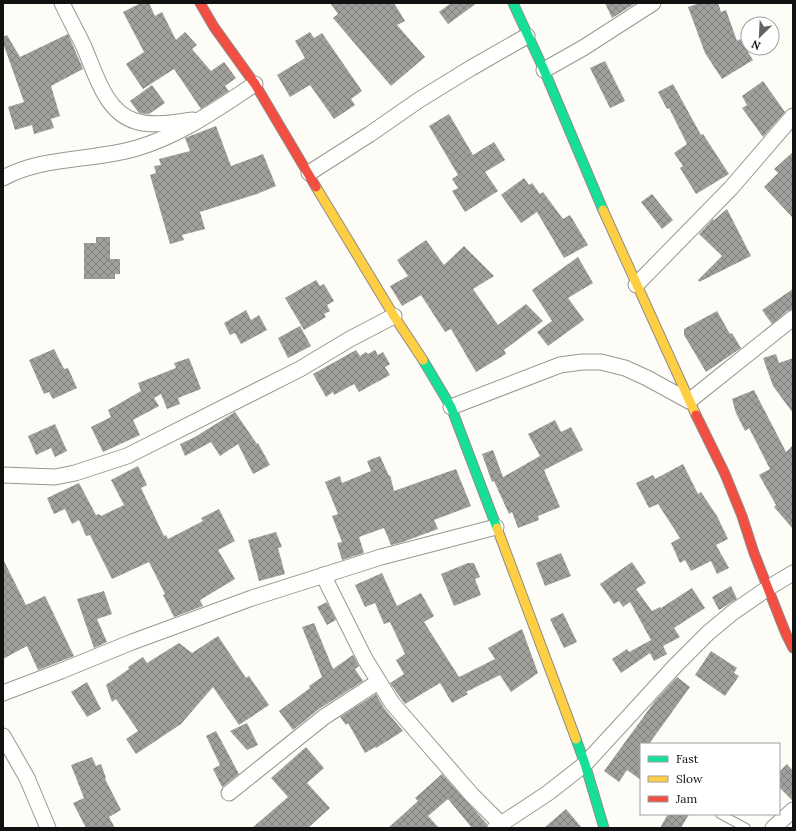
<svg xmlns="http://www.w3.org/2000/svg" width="796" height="831" font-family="Lora,serif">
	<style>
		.building { fill: url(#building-cross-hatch) }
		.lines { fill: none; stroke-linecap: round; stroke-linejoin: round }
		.lane-casing { stroke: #979795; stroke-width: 10 }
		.street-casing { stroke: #979795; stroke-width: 17 }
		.fast-casing { stroke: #8e8d8b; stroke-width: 11 }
		.slow-casing { stroke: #8e8d8b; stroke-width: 11 }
		.jam-casing { stroke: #8e8d8b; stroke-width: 11 }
		.lane { stroke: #fffffe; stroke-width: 8 }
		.street { stroke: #fffffe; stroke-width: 15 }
		.fast { stroke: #16e098; stroke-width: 9 }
		.slow { stroke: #ffcf43; stroke-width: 9 }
		.jam { stroke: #f24e42; stroke-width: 9 }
	</style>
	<defs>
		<pattern id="building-cross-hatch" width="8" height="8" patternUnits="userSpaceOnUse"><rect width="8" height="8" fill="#a19f9c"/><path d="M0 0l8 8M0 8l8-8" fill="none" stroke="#82807e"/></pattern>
	</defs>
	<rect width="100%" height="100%" fill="#fdfcf7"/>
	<!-- building -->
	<g class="building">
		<polygon points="141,3 149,3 155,16 162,12 176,40 185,32 197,45 192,49 211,71 224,62 236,78 225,86 229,91 201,109 174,69 143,89 126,64 144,52 123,12"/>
		<polygon points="330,3 394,3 405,21 397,25 425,57 391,86 333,18 338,14"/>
		<polygon points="451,3 477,3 448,24 439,12"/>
		<polygon points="605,3 636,3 612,18"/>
		<polygon points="700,3 718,3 721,12 726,10 737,41 740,39 753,60 722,79 705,53 688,7"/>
		<polygon points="310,32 314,38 322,33 362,91 351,99 355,105 334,119 310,85 290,97 277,75 305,58 295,41"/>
		<polygon points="68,34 83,69 51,86 60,116 51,119 54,128 34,134 32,125 15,130 8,107 24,102 3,43 3,37 7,35 20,57"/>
		<polygon points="605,61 625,101 610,108 590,68"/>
		<polygon points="763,81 785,112 763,137 742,108 747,105 742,96"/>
		<polygon points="673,84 701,135 703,134 729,174 696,194 680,168 683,166 674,153 687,144 669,108 667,109 658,92"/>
		<polygon points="152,85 165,103 149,114 139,113 130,101"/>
		<polygon points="449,114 473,155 494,142 505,160 485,172 498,191 465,212 452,191 458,188 452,179 458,175 429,126"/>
		<polygon points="216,126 231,166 263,154 276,186 257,194 200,212 205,229 182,235 184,240 170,244 150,175 156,173 154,166 161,165 159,159 190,151 185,138"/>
		<polygon points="793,152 793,218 764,187 778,173 774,169"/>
		<polygon points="524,178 529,185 532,183 540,194 543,192 563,219 570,215 588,245 564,258 537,212 521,223 501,195"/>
		<polygon points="652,194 673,220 662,229 641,202"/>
		<polygon points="727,209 751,256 699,282 698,280 722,256 699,234 713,219 714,220"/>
		<polygon points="96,237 110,237 110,259 120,259 120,274 115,274 115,279 84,279 84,243 96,243"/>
		<polygon points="426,240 444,265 464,246 494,276 473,289 498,325 526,304 543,321 504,350 506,354 476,372 451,329 445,332 421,295 402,306 390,286 408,276 397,260"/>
		<polygon points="578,257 593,283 568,298 584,320 548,346 537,332 552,321 532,290"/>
		<polygon points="316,280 320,286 324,284 334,301 327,305 330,311 324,314 326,317 304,330 285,298"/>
		<polygon points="793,289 793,309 787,311 772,324 762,310"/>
		<polygon points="246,310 251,320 259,315 267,330 241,344 235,333 230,335 224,323"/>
		<polygon points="717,311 730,334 732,333 741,348 706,372 684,335 684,329"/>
		<polygon points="300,326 311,346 288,358 278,338"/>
		<polygon points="54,349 64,369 68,368 77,388 53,399 49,392 44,394 29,360"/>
		<polygon points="356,350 360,356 366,352 368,354 375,350 378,355 383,352 390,364 385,367 390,375 359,392 354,384 334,395 333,392 326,397 313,374"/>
		<polygon points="776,354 779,363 793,358 793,413 773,386 763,358"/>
		<polygon points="189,358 201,389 178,398 180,404 167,409 161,394 154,398 159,406 133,420 140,435 103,452 91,427 111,417 108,410 141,391 138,383 176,368 174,363"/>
		<polygon points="754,390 786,452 793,445 793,529 774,507 776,505 759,475 770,469 749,428 745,431 736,413 732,399"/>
		<polygon points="235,412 257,444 258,443 270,465 253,474 238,444 220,456 211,442 185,456 180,444 195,437"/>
		<polygon points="555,420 561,432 571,427 583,450 544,470 560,507 538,516 539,520 518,528 512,512 509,514 494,481 496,480 492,482 482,454 493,450 503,477 540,456 528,434"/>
		<polygon points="55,424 67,451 55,457 51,448 36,455 28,436"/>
		<polygon points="380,456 389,476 390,475 394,491 456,469 471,506 434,520 438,529 400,543 391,545 384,528 359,537 364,553 342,560 337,543 342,542 332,516 338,514 325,482 340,476 342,483 371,471 367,461"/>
		<polygon points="683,464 698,494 701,492 717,516 728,539 716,545 729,568 717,574 711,561 691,571 685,560 680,563 671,543 680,538 658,504 649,508 636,483 653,475 655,479"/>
		<polygon points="138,466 147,485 141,488 164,536 166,535 168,539 203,521 201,518 219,509 235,541 218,550 235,579 200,600 203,606 174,617 163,595 165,594 149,562 112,579 90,535 86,536 79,520 72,524 65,509 54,514 47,498 79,483 96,515 99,514 101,516 124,505 111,480"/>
		<polygon points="276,532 282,547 278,548 285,574 259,581 248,540"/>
		<polygon points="561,553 571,576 545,586 536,563"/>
		<polygon points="3,559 26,605 45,596 74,656 38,670 27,646 3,659"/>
		<polygon points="632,562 646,583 636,589 652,611 660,607 661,608 692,588 705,608 674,628 680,637 663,646 667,654 654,661 650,653 621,673 612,659 627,649 629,652 651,640 630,602 623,607 619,601 614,604 600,584"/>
		<polygon points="468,563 474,563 480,577 475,579 481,595 454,606 441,574"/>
		<polygon points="382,573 397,606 421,593 434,616 424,622 459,677 495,659 488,648 522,629 538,673 511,692 500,675 466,692 468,694 452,703 440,683 405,704 390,683 404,674 396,660 405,654 390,622 384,624 375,603 365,607 355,585"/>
		<polygon points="731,586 737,599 719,610 712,597"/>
		<polygon points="104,591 112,614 97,619 107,642 94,648 77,599"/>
		<polygon points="327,602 336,620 327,625 317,607"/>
		<polygon points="563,613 577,642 564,648 550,619"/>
		<polygon points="314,623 333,669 353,655 359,666 355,669 363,681 319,709 293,730 279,711 310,688 309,686 322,677 302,627"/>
		<polygon points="218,636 246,678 249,676 269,705 239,725 213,687 181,724 136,754 126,739 138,731 116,699 112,702 106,685 129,669 128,667 143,657 147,663 179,643 192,653"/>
		<polygon points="711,651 737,668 734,673 739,676 725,696 695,675"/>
		<polygon points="677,677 690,687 649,744 641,744 641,780 627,770 619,782 604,771 655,701"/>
		<polygon points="87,682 101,709 87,717 71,692"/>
		<polygon points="376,694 384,708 403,731 376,748 375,747 365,753 348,723 346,725 340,717"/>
		<polygon points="247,723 258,745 247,750 230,731"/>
		<polygon points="216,731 239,774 222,787 213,769 220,765 206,736"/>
		<polygon points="306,747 324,768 307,783 330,808 308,828 252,828 288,797 271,778"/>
		<polygon points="92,757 96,766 101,764 106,778 105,779 121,810 109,817 115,828 86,828 73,803 84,798 71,765"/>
		<polygon points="787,764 793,771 793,801 779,787 779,772"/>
		<polygon points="442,774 487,824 486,828 472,828 448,799 428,816 439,828 388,828 418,801 415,798"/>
		<polygon points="566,809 582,828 544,828"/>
		<polygon points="668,814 689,814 681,828 660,828"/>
	</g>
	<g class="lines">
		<defs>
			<polyline id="lane" points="720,814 746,828"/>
			<g id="street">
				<path d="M62 3C69 18 77 32 84 47 95 72 105 112 135 121 154 127 175 122 193 120"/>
				<polyline points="544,70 583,48 653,3"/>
				<polyline points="309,173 370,134 419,100 471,68 527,36"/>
				<path d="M3 178C43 156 94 161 137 148 181 135 217 109 255 84"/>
				<polyline points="636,285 731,188 793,116"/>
				<polyline points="451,407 560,365 582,362 601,362 625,368 647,378 689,401 793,318"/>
				<polyline points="3,475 55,477 75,473 127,456 300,369 350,339 394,316"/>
				<polyline points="323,575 365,659 392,703 472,795 501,824"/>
				<polyline points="3,693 61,671 132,642 252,598 381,557 496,527"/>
				<polyline points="3,736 27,778 48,828"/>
				<polyline points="229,793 324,717 378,682"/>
				<polyline points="495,828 548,793 585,764 676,665 708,633 732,613 768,588 793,573"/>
				<polyline points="773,828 793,810"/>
			</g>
			<g id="fast">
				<polyline points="513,3 544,70 603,210"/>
				<polyline points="423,360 451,407 497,528"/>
				<polyline points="576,739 585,764 604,828"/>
			</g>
			<g id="slow">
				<polyline points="316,187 394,316 423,360"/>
				<polyline points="603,210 696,415"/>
				<polyline points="497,528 576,739"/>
			</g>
			<g id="jam">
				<polyline points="200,3 214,27 255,84 316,187"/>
				<polyline points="696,415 725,474 742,516 754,553 786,634 793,648"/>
			</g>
		</defs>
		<!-- lane casing -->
		<use href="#lane" class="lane-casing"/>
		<!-- street casing -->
		<use href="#street" class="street-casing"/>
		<!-- fast casing -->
		<use href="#fast" class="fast-casing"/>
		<!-- slow casing -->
		<use href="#slow" class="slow-casing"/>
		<!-- jam casing -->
		<use href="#jam" class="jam-casing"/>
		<!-- lane -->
		<use href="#lane" class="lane"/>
		<!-- street -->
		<use href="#street" class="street"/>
		<!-- fast -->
		<use href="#fast" class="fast"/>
		<!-- slow -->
		<use href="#slow" class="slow"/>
		<!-- jam -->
		<use href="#jam" class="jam"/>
	</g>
	<!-- border -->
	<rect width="796" height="831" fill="none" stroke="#111111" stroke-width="8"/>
	<!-- legend -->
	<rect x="640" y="743" width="140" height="72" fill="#ffffff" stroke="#a0a0a0"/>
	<rect x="648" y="756" width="20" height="6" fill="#16e098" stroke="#a0a0a0"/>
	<text x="676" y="763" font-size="12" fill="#111111">Fast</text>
	<rect x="648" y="776" width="20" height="6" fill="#ffcf43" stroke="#a0a0a0"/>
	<text x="676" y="783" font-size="12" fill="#111111">Slow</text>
	<rect x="648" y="796" width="20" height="6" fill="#f24e42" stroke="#a0a0a0"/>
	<text x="676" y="803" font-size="12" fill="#111111">Jam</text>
	<!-- north arrow -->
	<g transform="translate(760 36) rotate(204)"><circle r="19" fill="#ffffff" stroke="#a0a0a0"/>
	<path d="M0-3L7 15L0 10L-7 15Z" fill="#646362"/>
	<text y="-6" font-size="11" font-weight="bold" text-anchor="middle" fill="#111111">N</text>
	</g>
</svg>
